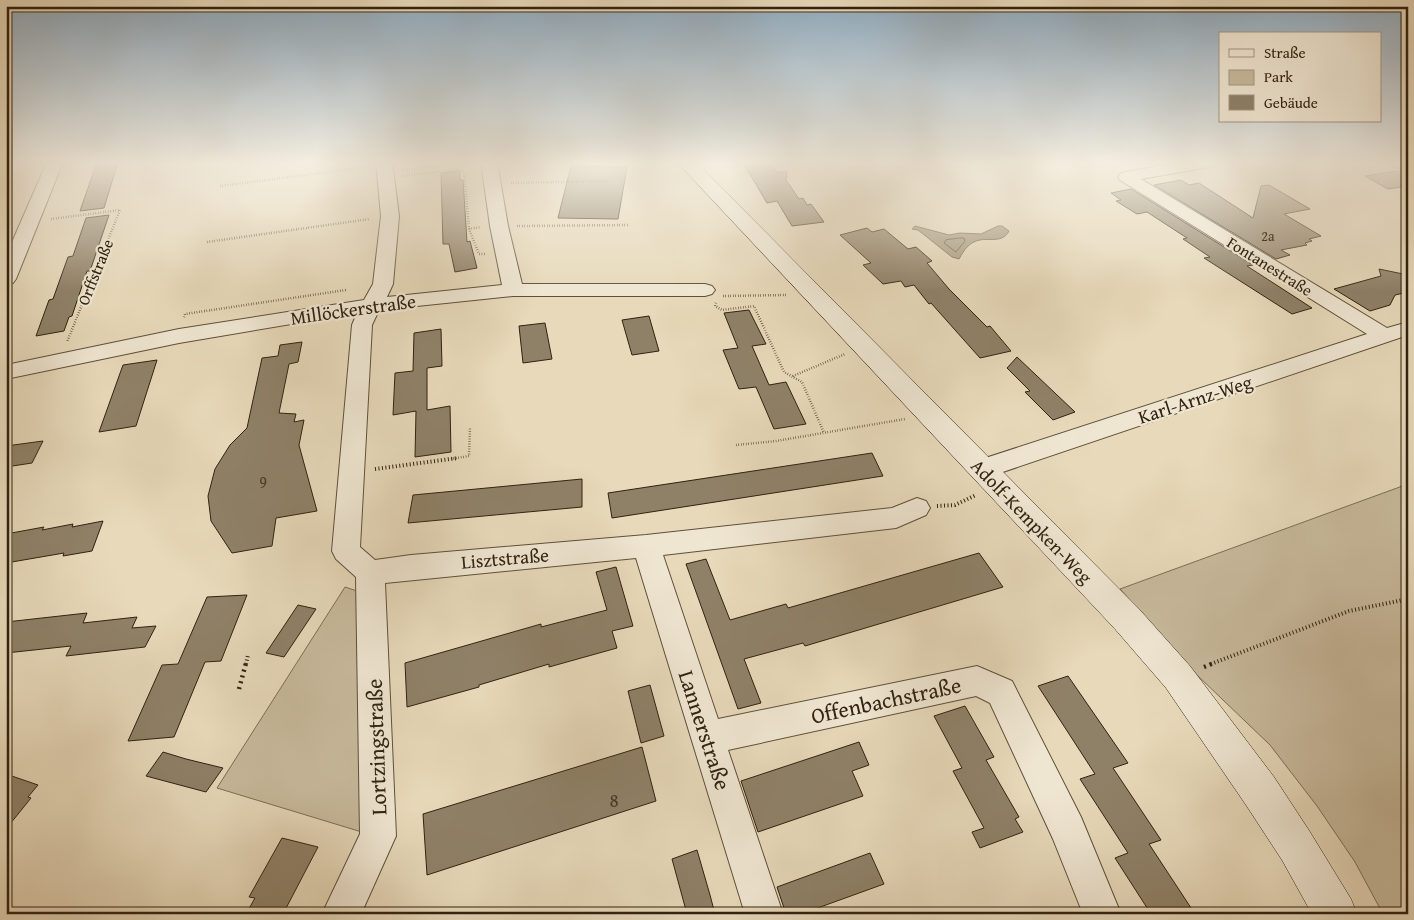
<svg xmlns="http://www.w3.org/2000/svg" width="1414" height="920" font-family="'Gentium Book Plus',serif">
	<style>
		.green { fill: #c8ba9d; stroke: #7c6e56 }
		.water { fill: #a99b80; stroke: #796b53 }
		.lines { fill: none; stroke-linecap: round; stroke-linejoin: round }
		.shore { stroke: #6c5e48; stroke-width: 1 }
		.building { fill: #8f8168; stroke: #302210 }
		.minor-casing { stroke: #5e503a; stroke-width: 2 }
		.secondary-casing { stroke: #302210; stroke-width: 1 }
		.path-far2 { stroke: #302210; stroke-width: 2.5; stroke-dasharray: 0.5 2; stroke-linecap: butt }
		.path-far1 { stroke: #302210; stroke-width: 4; stroke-dasharray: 1 2.5; stroke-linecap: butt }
		.path { stroke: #302210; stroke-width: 4.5; stroke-dasharray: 2 4; stroke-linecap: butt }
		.minor { fill: #efe6d2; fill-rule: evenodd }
		.secondary { fill: #efe6d2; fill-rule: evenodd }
		.labels { text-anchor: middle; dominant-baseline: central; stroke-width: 4.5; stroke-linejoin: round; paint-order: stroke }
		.far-number-label { font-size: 14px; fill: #483a26 }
		.far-street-label { font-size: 16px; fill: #302210; stroke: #efe6d2 }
		.number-label { font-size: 16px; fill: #483a26 }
		.street-label { font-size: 19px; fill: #302210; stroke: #efe6d2 }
		.near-number-label { font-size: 19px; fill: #483a26 }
		.near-street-label { font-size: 22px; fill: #302210; stroke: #efe6d2 }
	</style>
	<rect width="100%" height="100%" fill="#e7d9ba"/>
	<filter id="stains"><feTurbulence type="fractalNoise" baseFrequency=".004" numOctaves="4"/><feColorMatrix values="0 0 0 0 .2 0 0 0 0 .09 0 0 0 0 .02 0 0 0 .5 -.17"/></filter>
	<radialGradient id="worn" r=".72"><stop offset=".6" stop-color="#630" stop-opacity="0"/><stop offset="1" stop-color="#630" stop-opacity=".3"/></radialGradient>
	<!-- green -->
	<g class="green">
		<polygon points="1408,484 1408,914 1383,914 1355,862 1317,806 1270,745 1198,676 1120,589"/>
		<polygon points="345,587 360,592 365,833 217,788"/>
	</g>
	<!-- water -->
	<path class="water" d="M915 226 949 235 960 233 981 234 998 226H1002L1009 231C1003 243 990 238 980 240 969 242 964 250 959 259L952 257 918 230 912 229Z"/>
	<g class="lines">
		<!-- shore -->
		<polygon class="shore" points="960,238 964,238 965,241 956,252 944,243 946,240"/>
	</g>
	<!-- building -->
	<g class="building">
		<polygon points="97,162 118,162 104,208 80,211"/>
		<polygon points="770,162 776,172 787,172 786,180 799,199 803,198 807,205 811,204 824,222 792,226 777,201 767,203 744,164"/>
		<polygon points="571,166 627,167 618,219 558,218"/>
		<polygon points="460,171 460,180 463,180 467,242 470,241 477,268 455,272 449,244 443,244 441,173"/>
		<polygon points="1398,171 1408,176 1408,186 1388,189 1365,176"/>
		<polygon points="1181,180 1189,185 1199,183 1253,218 1261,186 1269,185 1310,209 1284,214 1321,236 1309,239 1312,241 1305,243 1307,245 1281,250 1290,255 1276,259 1154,185"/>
		<polygon points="1131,189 1253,265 1247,266 1312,308 1292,314 1204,258 1210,257 1183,239 1187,238 1147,212 1137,214 1116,201 1121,200 1111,193"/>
		<polygon points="109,215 90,271 87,271 72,316 69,317 64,331 36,336 49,300 53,299 68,257 73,256 86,218"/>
		<polygon points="867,228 872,232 884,229 908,249 916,247 932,261 927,263 949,289 987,327 990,326 1011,351 980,358 931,303 929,304 914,285 905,287 901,281 883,284 863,265 871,263 840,235"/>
		<polygon points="1379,269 1408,275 1408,292 1395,295 1390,305 1370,311 1334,289 1381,276"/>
		<polygon points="749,310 766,344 752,346 769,385 786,382 806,424 774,429 756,387 739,389 723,350 738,348 724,313"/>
		<polygon points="649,316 659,351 632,355 622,320"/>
		<polygon points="545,323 552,359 523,363 519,326"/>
		<polygon points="441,329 442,366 427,368 427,410 450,406 451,452 415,457 416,411 393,415 395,373 413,371 414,333"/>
		<polygon points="302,342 298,362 289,364 279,413 296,414 294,422 304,420 299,445 317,511 276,518 272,546 232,553 211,521 208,496 215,469 230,445 247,428 262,358 278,356 280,345"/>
		<polygon points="1017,357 1075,412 1053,420 1025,392 1030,391 1007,368"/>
		<polygon points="157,360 136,426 99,432 123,365"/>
		<polygon points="43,441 32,463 6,467 6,446"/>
		<polygon points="872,453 883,476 612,518 608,493"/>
		<polygon points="582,479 582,507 408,523 413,495"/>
		<polygon points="103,521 92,551 63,556 64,553 6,563 6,534 44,527 42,530 73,524 72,527"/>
		<polygon points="979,553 1003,587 805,646 803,643 744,659 761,703 738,709 686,564 706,559 730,620 786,604 788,608"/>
		<polygon points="616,567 633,626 612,631 617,648 549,667 549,664 479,685 479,687 407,707 405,663 541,624 541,627 607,610 596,572"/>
		<polygon points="247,595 221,661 205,662 174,737 128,741 162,665 178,664 207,597"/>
		<polygon points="298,605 316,609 284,657 266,653"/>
		<polygon points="87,613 83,623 137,617 132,628 156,626 145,647 66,656 71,646 6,653 6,622"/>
		<polygon points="1068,676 1128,763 1113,768 1161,840 1149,844 1195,914 1151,914 1115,858 1128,853 1080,779 1095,774 1038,686"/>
		<polygon points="650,685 664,736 641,743 628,691"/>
		<polygon points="965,706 994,757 986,760 1019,817 1015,819 1023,832 980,848 972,832 984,828 953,771 962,768 934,716"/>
		<polygon points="859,742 869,765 852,771 863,796 758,832 741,781"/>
		<polygon points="642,747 656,801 427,875 423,814"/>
		<polygon points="163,752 186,759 223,768 206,792 146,776"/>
		<polygon points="6,774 38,785 28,797 31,798 6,829"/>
		<polygon points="282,838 318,847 283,914 246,914 255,898 249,897"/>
		<polygon points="697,850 710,895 715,914 687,914 672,859"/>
		<polygon points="870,853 884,884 801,914 786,914 777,887"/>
	</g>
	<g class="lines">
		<defs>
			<g id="minor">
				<polygon points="47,162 63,162 16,279 13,283 6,285 6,256"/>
				<polygon points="376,162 392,162 399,216 393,284 387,297 502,285 490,226 481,162 497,162 508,226 522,284 705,284 712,286 715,290 712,294 705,296 513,296 379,310 372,325 360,547 375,560 411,555 646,535 892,508 917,498 926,501 930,508 926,515 896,528 663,555 718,719 977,666 1012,681 1081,817 1121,914 1083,914 1053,839 990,703 976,696 728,750 783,914 745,914 636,558 385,583 396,836 361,914 322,914 360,834 356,577 336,559 332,551 352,325 357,313 179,343 6,379 6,365 179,329 364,300 373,284 381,216"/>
				<polygon points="1183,162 1217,162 1215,165 1209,167 1141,179 1387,328 1408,322 1408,335 991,476 982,478 973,476 969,469 973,462 1367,334 1120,180 1118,177 1120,174 1126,172"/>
				<polygon points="1391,162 1408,162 1408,172 1393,165"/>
			</g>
			<polygon id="secondary" points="677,162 696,162 1139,609 1190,666 1274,777 1310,832 1351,899 1357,914 1312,914 1282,860 1246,805 1166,688 1115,629"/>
		</defs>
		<!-- minor casing -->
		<use href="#minor" class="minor-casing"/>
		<!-- secondary casing -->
		<use href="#secondary" class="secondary-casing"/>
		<!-- path-far2 -->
		<g class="path-far2">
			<polyline points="402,170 455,164 455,162"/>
			<polyline points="402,176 458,169 464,172 469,229 479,254 485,254"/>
			<polyline points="511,183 608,181"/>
			<polyline points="220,186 366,167"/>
			<polyline points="51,219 120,210 67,342"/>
			<polyline points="517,226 629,225"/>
			<polyline points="469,229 481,227"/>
			<polyline points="207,242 370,219"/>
			<polyline points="723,296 786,295"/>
			<polyline points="716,303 715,306 722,310 754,306 784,372 802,382 824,433"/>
			<polyline points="184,317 185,314 346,290"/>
			<polyline points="793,376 845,354"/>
			<polyline points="736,445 776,441 905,419"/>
			<polyline points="451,459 469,456 470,427"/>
		</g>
		<!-- path-far1 -->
		<g class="path-far1">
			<polyline points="375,469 458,458"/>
			<polyline points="937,506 955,505 976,495"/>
			<polyline points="246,664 248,655"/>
			<polyline points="1211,664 1349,611 1408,599"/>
		</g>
		<!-- path -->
		<g class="path">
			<polyline points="1204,667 1214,663"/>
			<polyline points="239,689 246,663"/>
		</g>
		<!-- minor -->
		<use href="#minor" class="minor"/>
		<!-- secondary -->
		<use href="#secondary" class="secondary"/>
	</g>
	<!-- sky -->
	<linearGradient id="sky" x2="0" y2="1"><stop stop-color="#8faabe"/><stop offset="0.56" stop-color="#f4eee0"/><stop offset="1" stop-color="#f4eee0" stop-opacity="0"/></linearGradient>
	<rect width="1414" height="291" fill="url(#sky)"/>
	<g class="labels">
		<!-- far-number labels -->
		<g class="far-number-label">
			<text x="1268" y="236">2a</text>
		</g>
		<!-- far-street labels -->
		<g class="far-street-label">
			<text transform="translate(1270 266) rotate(32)">Fontanestraße</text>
			<text transform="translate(95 272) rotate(-68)">Orffstraße</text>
		</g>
		<!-- number labels -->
		<g class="number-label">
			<text x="263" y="482">9</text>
		</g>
		<!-- street labels -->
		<g class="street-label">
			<text transform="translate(353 309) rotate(-8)">Millöckerstraße</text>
			<text transform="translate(1195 399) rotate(-18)">Karl-Arnz-Weg</text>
			<text transform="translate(1032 521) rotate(46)">Adolf-Kempken-Weg</text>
			<text transform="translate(505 558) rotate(-5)">Lisztstraße</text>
		</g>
		<!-- near-number labels -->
		<g class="near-number-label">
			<text x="614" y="800">8</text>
		</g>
		<!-- near-street labels -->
		<g class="near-street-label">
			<text transform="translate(886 700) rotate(-12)">Offenbachstraße</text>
			<text transform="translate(705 730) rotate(72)">Lannerstraße</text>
			<text transform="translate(376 747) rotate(-92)">Lortzingstraße</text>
		</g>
	</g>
	<!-- margin -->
	<rect width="1414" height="920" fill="none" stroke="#e7d9ba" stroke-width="25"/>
	<rect x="8" y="8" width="1399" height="905" fill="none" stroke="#302210" stroke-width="2.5"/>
	<rect x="12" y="12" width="1389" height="895" fill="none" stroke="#302210"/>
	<!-- legend -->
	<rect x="1219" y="32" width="162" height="90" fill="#efe6d2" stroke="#a39884"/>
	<rect x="1229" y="49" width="25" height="8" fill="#efe6d2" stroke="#a39884"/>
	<text x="1264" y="58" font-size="15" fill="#302210">Straße</text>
	<rect x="1229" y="70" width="25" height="15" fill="#c8ba9d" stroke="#a39884"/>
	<text x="1264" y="82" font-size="15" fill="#302210">Park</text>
	<rect x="1229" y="95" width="25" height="15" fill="#8f8168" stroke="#a39884"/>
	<text x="1264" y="108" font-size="15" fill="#302210">Gebäude</text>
	<rect width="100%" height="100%" filter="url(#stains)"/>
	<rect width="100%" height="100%" fill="url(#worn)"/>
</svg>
